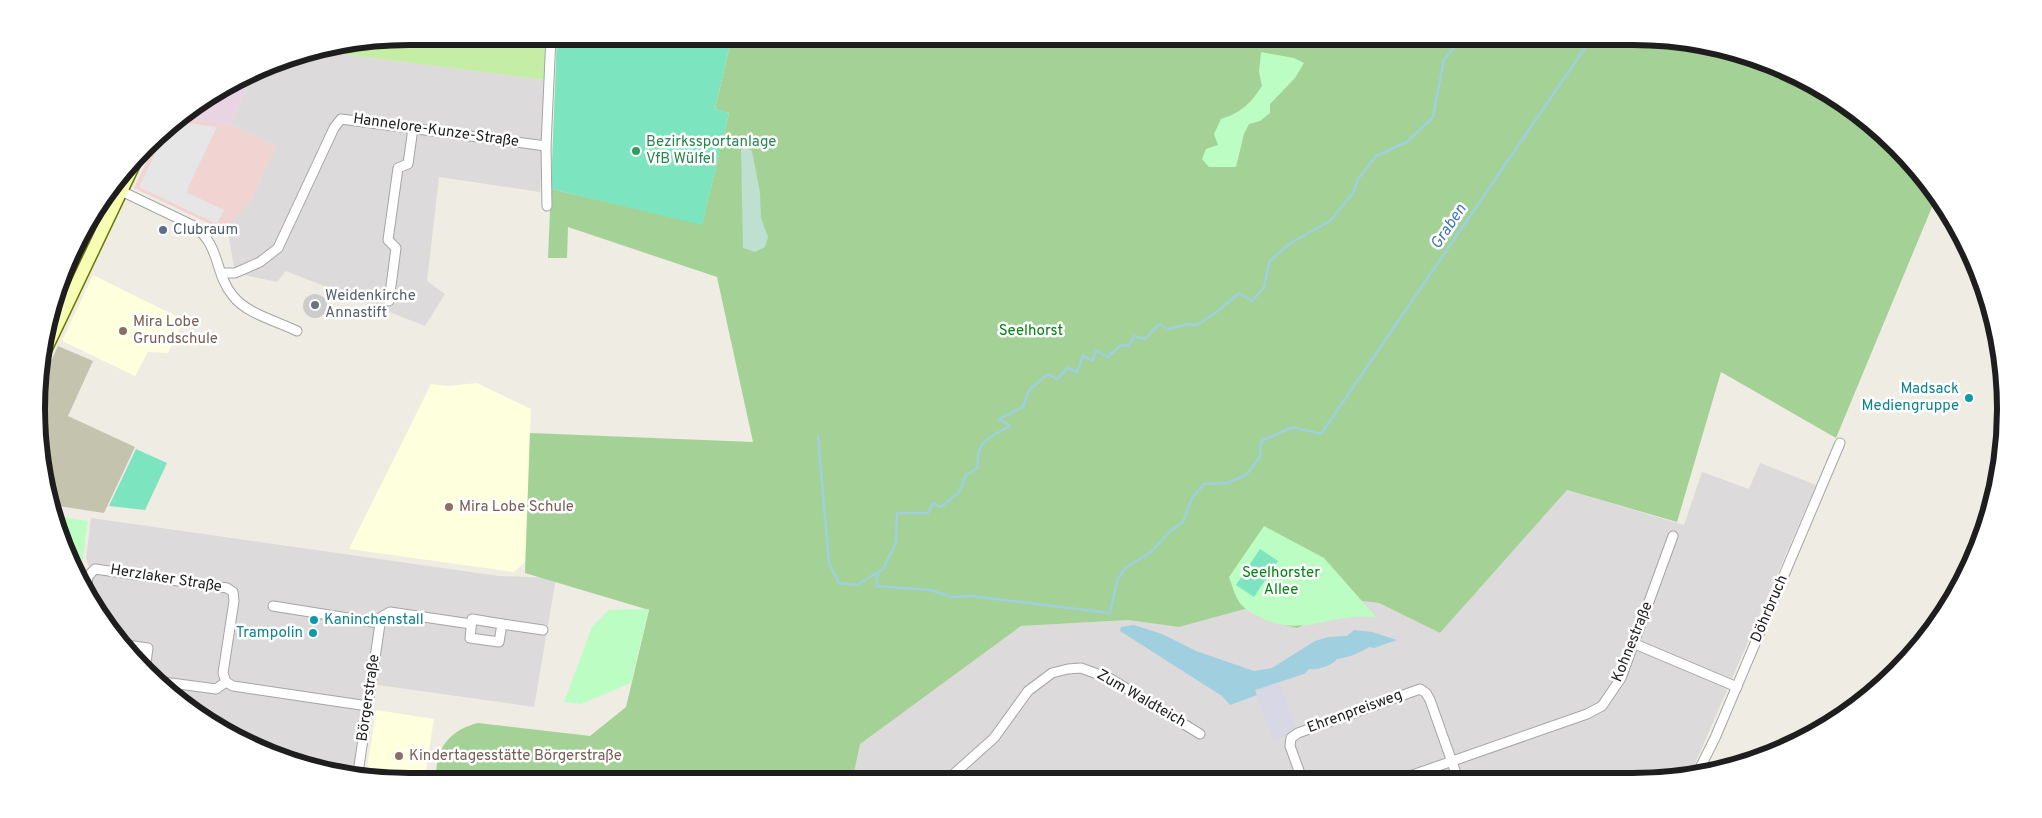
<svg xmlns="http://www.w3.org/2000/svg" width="2042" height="818" font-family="Overpass,sans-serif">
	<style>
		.residential { fill: #dcdada }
		.commercial { fill: #f1d3d1 }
		.industrial { fill: #e9d4e4 }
		.education { fill: #feffdc }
		.religious { fill: #ccc }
		.construction { fill: #c4c4ae }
		.grass { fill: #c6eda5 }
		.forest { fill: #a4d195 }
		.wetland { fill: #bfdfd1 }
		.park { fill: #bcfdc4 }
		.pitch { fill: #7ce4bf }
		.parking { fill: #e6e6e6 }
		.plaza { fill: #d7d7e5 }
		.water { fill: #a0cfe0 }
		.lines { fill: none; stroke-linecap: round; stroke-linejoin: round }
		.stream { stroke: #a0cfe0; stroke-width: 2.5 }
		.minor-casing { stroke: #a5a5a5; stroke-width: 11 }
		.secondary-casing { stroke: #687900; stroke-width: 15 }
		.minor { stroke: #fff; stroke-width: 9 }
		.secondary { stroke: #f7fdb3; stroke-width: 12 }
		.leisure-dot { fill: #2e9e5b; stroke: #fff; stroke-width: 2 }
		.service-dot { fill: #5c6f8a; stroke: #fff; stroke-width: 2 }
		.worship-dot { fill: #6b7280; stroke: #fff; stroke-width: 2 }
		.education-dot { fill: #8d6e63; stroke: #fff; stroke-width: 2 }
		.culture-dot { fill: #0f9aa8; stroke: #fff; stroke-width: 2 }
		.labels { text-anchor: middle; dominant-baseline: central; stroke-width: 5; stroke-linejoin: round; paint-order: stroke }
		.street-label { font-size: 15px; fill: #1e1e1e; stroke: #fff }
		.leisure-label { font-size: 15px; fill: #27864d; stroke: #fff; text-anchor: start }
		.service-label { font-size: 15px; fill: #4e5e75; stroke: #fff; text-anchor: start }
		.worship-label { font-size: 15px; fill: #5b616d; stroke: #fff; text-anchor: start }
		.education-label { font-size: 15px; fill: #785e54; stroke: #fff; text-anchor: start }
		.park-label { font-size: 15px; fill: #058214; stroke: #fff }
		.culture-label { font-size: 15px; fill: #0d838f; stroke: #fff; text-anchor: end }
		.water-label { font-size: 16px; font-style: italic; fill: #4478b3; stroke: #fff }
		.rim { fill: none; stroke: #1e1e1e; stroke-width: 6 }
	</style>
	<rect width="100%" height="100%" fill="#efece3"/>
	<!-- residential -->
	<g class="residential">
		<polygon points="318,51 546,80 540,192 439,177 427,281 445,294 425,326 286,271 277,282 235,273 227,225 249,203 276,146 230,125 253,72 289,56"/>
		<polygon points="130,169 40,361 56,289 86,223"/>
		<polygon points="1760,463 1816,485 1691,773 1671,779 851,781 859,744 1021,626 1128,620 1179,627 1245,609 1273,622 1355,600 1379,603 1440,633 1567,490 1684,525 1702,472 1749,489"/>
		<polygon points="91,518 499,576 556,578 534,707 371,684 358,773 289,762 182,705 129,655 86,596 81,581 88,582 91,571 86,559"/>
	</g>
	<!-- commercial -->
	<polygon class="commercial" points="178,118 230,125 276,146 249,203 223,230 134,188 161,132"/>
	<!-- industrial -->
	<polygon class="industrial" points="253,72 230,125 178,118 223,86"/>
	<!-- education -->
	<g class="education">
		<polygon points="93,275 184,320 168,353 148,352 135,376 62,341"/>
		<polygon points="477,383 531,409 525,562 514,572 349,549 431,384 448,386"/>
		<polygon points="376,710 434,719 424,782 409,782 366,775"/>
	</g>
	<!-- religious -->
	<circle class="religious" cx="315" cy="306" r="12"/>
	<!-- construction -->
	<polygon class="construction" points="58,346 93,361 68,416 135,447 104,513 52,505 43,481 40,385"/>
	<!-- grass -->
	<polygon class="grass" points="409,36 548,36 546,80 318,51"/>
	<!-- forest -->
	<path class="forest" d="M732 36H1633L1753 56 1819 86 1879 129 1929 182 1937 195 1836 438 1721 372 1677 522 1567 490 1440 633 1379 603 1355 600 1297 628 1273 622 1245 609 1179 627 1128 620 1021 626 860 744 852 781 436 782C435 750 447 731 478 723L590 736 626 707 649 610 525 573 530 433 753 442 717 277 568 227 567 258H548L551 189 702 224 729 113 715 109Z"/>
	<!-- wetland -->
	<polygon class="wetland" points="745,147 752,151 760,192 761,218 768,237 765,247 755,252 743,248 741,150"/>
	<!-- park -->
	<g class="park">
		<path d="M1261 52 1294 58 1304 63 1295 78 1270 104V113L1260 121 1249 124 1244 134 1236 167H1209L1202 159 1206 149 1218 145 1214 134 1221 119C1241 113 1251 103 1262 86L1259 72Z"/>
		<polygon points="56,516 88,521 80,577 79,576"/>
		<path d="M1264 526 1324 558 1377 618C1336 610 1306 638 1264 619 1238 607 1238 603 1229 577Z"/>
		<polygon points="649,609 631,683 581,704 564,702 592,627 609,610"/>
	</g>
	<!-- pitch -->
	<g class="pitch">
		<polygon points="557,36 732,36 715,109 729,113 702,225 551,189"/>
		<polygon points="136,449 167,463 145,510 109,506"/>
		<polygon points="1260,549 1278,561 1254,597 1236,585"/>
	</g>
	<!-- parking -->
	<polygon class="parking" points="174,121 217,127 186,192 224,210 217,224 139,187 169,124"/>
	<!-- plaza -->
	<polygon class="plaza" points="1278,681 1297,731 1274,740 1255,690"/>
	<!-- water -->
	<path class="water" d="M1134 625 1162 634 1196 651 1254 671 1272 668 1315 641 1328 637 1347 636 1354 630 1372 632 1397 640 1374 648 1369 647C1358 654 1349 657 1337 659 1332 666 1317 670 1309 669L1304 674 1255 690 1257 695 1230 705 1222 696 1120 631 1121 627Z"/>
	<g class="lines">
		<!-- stream -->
		<g class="stream">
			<path d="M818 436 829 563 839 583 857 585 883 569 896 543 897 513H928L933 503 941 507 959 492 966 475 978 468C975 441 989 438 1010 426L999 419 1023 407 1029 390 1048 374 1057 379 1068 368 1077 372 1083 355 1092 361 1096 351 1108 357 1121 345 1129 346 1134 336 1145 339 1159 324 1169 329 1187 324 1197 325 1218 311 1239 293 1252 301 1264 288 1269 262 1289 244 1330 221 1353 193 1358 179 1376 156 1407 142 1433 117 1444 59 1464 36"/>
			<polyline points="878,572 877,586 930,590 952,597 971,596 1110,613 1117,581 1125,568 1151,552 1169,532 1183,522 1192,498 1204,484 1227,483 1246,475 1260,457 1261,441 1293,427 1321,434 1593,36"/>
		</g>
		<defs>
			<g id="minor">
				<path d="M115 188 194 226C221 246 214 273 233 296 247 314 277 321 297 331"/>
				<polyline points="547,206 546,146 551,36"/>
				<polyline points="222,273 235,273 260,262 278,248 334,128 341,119 546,146"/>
				<polyline points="389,301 396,248 388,240 398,168 408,164 413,128"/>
				<polyline points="86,595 88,576 95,569 227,588 233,592 234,601 223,673 226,682 233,686 368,706"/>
				<polyline points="273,606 379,623"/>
				<polygon points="472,619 502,624 499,642 470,638"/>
				<polyline points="502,624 543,630"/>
				<polyline points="1635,644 1737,687"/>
				<polyline points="126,651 126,645 148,648 145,670"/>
				<polyline points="156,681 216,689 226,682"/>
				<polyline points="275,754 282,755 281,758"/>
				<polyline points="358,773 381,617 390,612 471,624"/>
				<polyline points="1697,774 1715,738 1840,443"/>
				<polyline points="1302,779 1290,746 1291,738 1298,733 1420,689 1426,693 1430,700 1458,779"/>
				<polyline points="1401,779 1587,714 1602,706 1621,678 1673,536"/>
				<polyline points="947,780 994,738 1028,691 1052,673 1068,669 1081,668 1111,679 1200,734"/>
			</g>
			<polyline id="secondary" points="40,361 134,164"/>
		</defs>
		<!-- minor casing -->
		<use href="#minor" class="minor-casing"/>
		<!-- secondary casing -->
		<use href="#secondary" class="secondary-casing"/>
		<!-- minor -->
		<use href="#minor" class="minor"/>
		<!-- secondary -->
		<use href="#secondary" class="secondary"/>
	</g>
	<!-- markers -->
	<circle class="leisure-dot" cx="636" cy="151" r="5"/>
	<circle class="service-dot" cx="163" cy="230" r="5"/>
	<circle class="worship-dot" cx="315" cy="305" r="5"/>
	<g class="education-dot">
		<circle cx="123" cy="331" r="5"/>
		<circle cx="449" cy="507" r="5"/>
		<circle cx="399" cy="756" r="5"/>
	</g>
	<g class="culture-dot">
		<circle cx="1969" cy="398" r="5"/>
		<circle cx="314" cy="620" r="5"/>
		<circle cx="313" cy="633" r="5"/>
	</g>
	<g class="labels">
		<!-- street labels -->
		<g class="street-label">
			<text transform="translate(436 131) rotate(8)">Hannelore-Kunze-Straße</text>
			<text transform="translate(166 579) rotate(9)">Herzlaker Straße</text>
			<text transform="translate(1770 609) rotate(-67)">Döhrbruch</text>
			<text transform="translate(1633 642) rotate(-68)">Kohnestraße</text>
			<text transform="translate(369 698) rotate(-82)">Börgerstraße</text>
			<text transform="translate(1141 699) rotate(30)">Zum Waldteich</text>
			<text transform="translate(1355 712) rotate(-20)">Ehrenpreisweg</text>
		</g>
		<!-- leisure labels -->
		<g class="leisure-label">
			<text x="646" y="142">Bezirkssportanlage<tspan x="646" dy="17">VfB Wülfel</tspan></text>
		</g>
		<!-- service labels -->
		<g class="service-label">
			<text x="173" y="230">Clubraum</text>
		</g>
		<!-- worship labels -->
		<g class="worship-label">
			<text x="325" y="296">Weidenkirche<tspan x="325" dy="17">Annastift</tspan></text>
		</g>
		<!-- education labels -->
		<g class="education-label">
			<text x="133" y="322">Mira Lobe<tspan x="133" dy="17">Grundschule</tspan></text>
			<text x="459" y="507">Mira Lobe Schule</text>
			<text x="409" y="756">Kindertagesstätte Börgerstraße</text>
		</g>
		<!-- park labels -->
		<g class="park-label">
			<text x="1031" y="331">Seelhorst</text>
			<text x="1281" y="573">Seelhorster<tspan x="1281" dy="17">Allee</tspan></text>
		</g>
		<!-- culture labels -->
		<g class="culture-label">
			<text x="1959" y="389">Madsack<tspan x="1959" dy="17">Mediengruppe</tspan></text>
			<text x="324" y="620" text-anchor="start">Kaninchenstall</text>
			<text x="303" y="633">Trampolin</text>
		</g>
		<!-- water labels -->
		<g class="water-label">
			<text transform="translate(1449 227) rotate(-56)">Graben</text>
		</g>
	</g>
	<!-- crop -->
	<path d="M0 0H2042V818H0ZM409 45H1633A364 364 0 0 1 1997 409V409A364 364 0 0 1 1633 773H409A364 364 0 0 1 45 409V409A364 364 0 0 1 409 45Z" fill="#fff" fill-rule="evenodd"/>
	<path class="rim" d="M409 45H1633A364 364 0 0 1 1997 409V409A364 364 0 0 1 1633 773H409A364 364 0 0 1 45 409V409A364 364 0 0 1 409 45Z"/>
</svg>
